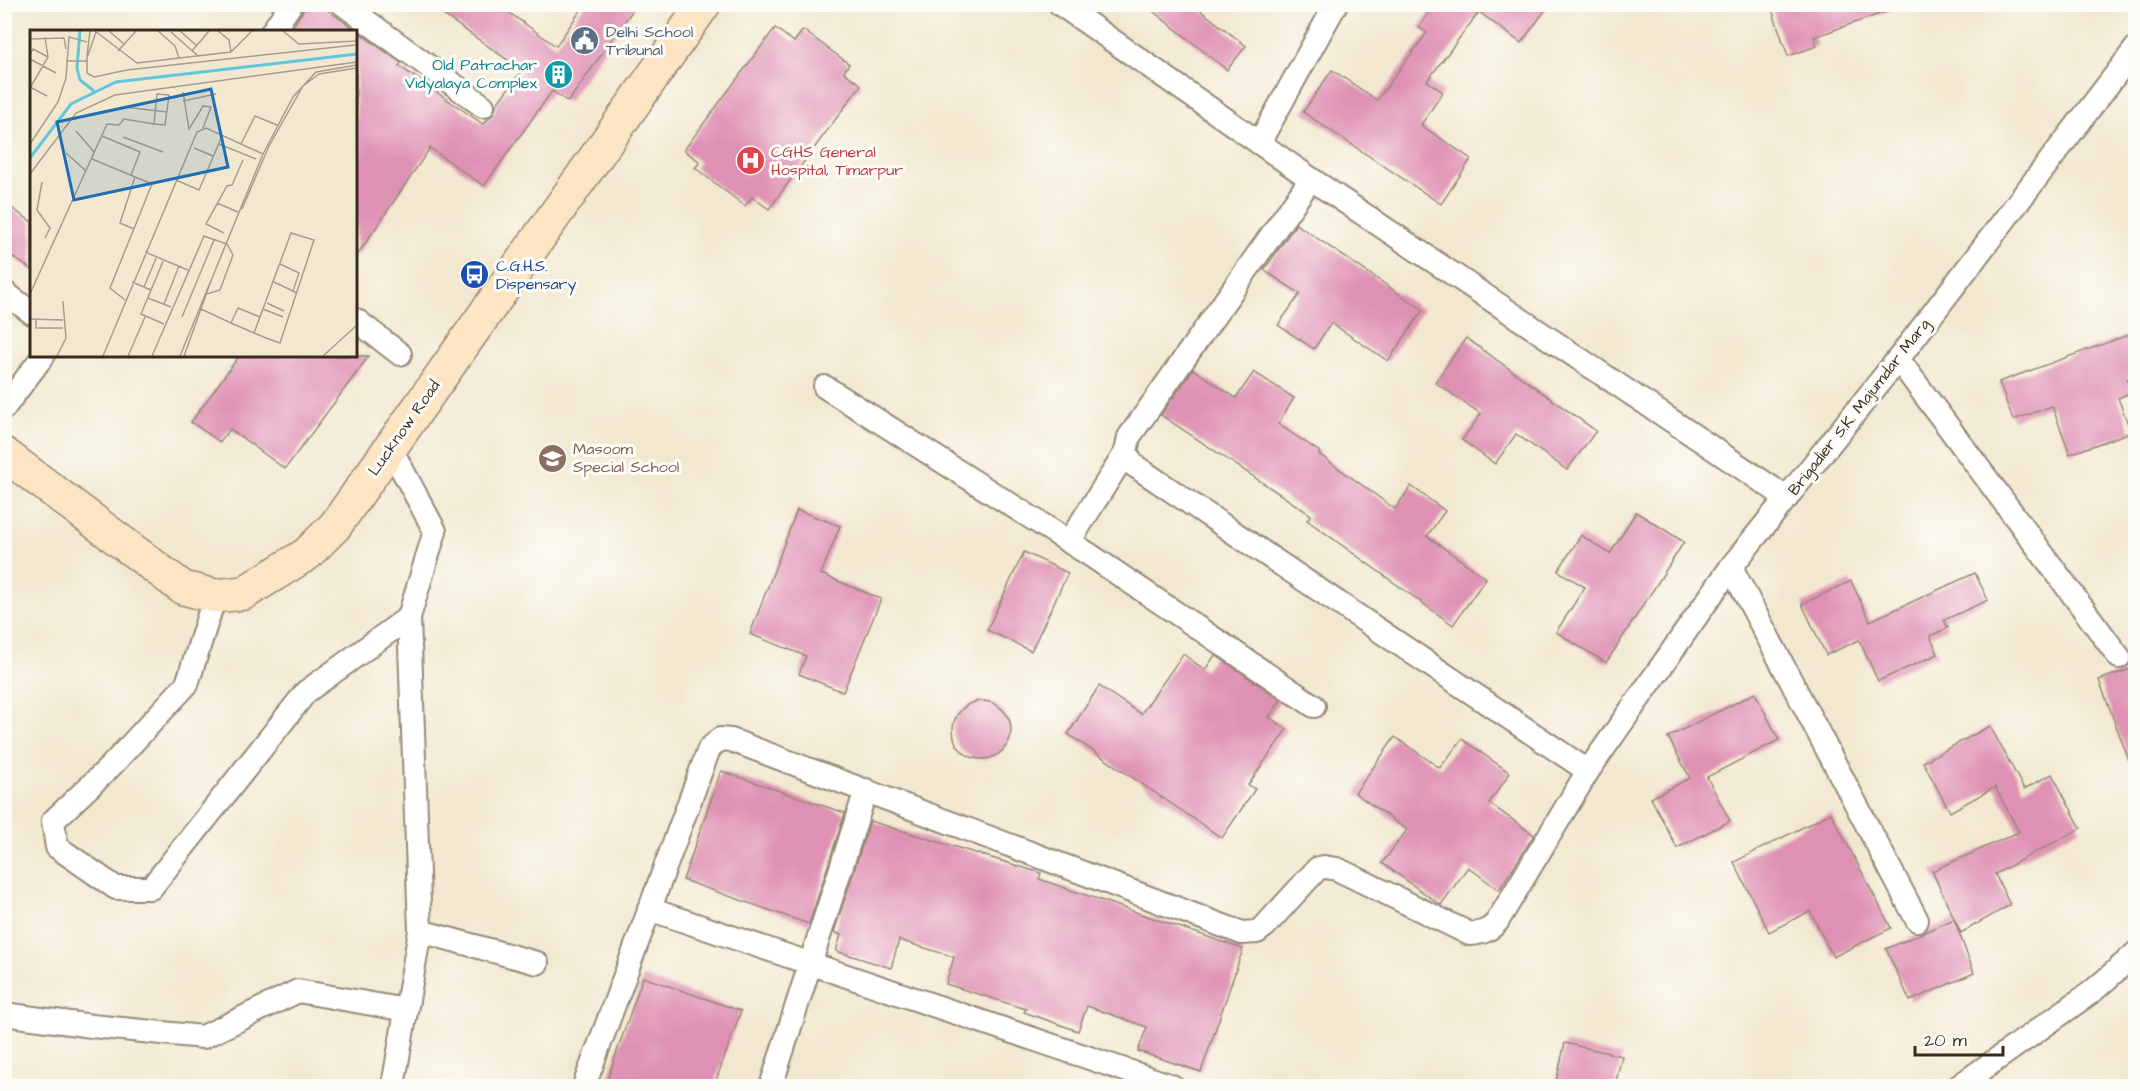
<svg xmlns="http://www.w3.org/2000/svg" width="2140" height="1091" font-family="'Architects Daughter',sans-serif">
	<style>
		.building { fill: #df91b4 }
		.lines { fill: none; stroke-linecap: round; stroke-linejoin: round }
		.street-casing { stroke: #968977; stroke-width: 26 }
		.secondary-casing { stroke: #968977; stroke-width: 36 }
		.street { stroke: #fff; stroke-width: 22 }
		.secondary { stroke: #fde5c4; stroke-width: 33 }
		.labels { text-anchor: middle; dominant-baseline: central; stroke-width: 6; stroke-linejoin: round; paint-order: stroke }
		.service-label { font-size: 16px; fill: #4e5e75; stroke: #fdfcf7; text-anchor: start }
		.culture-label { font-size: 16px; fill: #0d838f; stroke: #fdfcf7; text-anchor: end }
		.health-label { font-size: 16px; fill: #be3a42; stroke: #fdfcf7; text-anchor: start }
		.transit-label { font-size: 16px; fill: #164399; stroke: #fdfcf7; text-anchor: start }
		.street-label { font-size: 16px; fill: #3b2a1e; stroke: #fdfcf7 }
		.education-label { font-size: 16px; fill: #785e54; stroke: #fdfcf7; text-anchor: start }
		.inset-river { fill: none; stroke: #60c7dd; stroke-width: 3 }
		.inset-road { fill: none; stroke: #a99c89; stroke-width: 1.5 }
		.view { fill: #1f6fb2; fill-opacity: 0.15; stroke: #1f6fb2; stroke-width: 3 }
		.inset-edge { fill: none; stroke: #3b2a1e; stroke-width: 3 }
	</style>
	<rect width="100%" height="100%" fill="#fdfcf7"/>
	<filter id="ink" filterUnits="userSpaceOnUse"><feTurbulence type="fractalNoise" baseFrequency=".0167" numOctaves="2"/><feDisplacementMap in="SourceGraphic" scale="12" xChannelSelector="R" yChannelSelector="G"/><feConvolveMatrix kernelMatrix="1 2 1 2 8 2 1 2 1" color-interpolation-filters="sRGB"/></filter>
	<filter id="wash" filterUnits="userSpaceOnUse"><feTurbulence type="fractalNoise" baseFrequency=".008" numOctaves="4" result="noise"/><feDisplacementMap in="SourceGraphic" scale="24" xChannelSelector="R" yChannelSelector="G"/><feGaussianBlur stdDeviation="1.35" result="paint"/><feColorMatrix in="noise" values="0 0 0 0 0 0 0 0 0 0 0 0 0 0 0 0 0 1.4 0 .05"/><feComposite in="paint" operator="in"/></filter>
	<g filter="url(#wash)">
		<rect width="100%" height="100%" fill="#f2e8d0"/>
		<g id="blocks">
			<!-- building -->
			<g class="building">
				<polygon points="307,4 319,4 401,63 399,66 483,124 494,113 496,105 522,70 428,4 497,4 556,46 585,4 637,4 568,102 552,91 484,186 430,148 356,257 356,32 289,32"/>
				<polygon points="1144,4 1192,4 1246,46 1227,70"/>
				<polygon points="1435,4 1550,4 1521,43 1479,12 1427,81 1443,92 1421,125 1471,159 1441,204 1303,112 1332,70 1377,100 1427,33 1419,27"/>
				<polygon points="1770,4 1896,4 1897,8 1814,37 1817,46 1788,56"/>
				<polygon points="775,28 794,42 803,30 849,64 844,72 861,85 769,209 752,197 745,206 695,168 700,162 684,150"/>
				<polygon points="4,203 32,222 32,270 4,251"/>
				<polygon points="1296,224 1423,310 1388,361 1331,323 1314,349 1278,325 1300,294 1264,270"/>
				<polygon points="2136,332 2136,376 2127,379 2132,392 2118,398 2131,432 2070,454 2052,406 2013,420 1999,382"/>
				<polygon points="1466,338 1596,431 1567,470 1516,434 1495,464 1462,440 1481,414 1435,382"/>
				<polygon points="239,356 369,356 285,469 230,429 220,442 191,422"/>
				<polygon points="1193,369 1236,398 1254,372 1294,398 1278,424 1320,452 1319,454 1395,509 1411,486 1445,511 1427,536 1486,578 1453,625 1307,520 1311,515 1161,415"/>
				<polygon points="797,510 840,526 821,574 881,599 843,692 799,674 806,656 750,634"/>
				<polygon points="1636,512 1684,542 1606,663 1556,632 1585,587 1558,571 1581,535 1610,554"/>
				<polygon points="1024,552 1068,573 1031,651 987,630"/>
				<polygon points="1975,573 1988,600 1944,620 1948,628 1930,636 1938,654 1878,681 1859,640 1826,655 1802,604 1851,581 1870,621"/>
				<polygon points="1183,654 1205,670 1215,655 1281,700 1269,717 1287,729 1248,785 1255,789 1222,838 1068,734 1099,686 1141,714"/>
				<polygon points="2136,667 2136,771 2133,771 2099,680"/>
				<polygon points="1755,693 1779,740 1707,777 1730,821 1677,848 1651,798 1690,778 1668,737"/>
				<circle cx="982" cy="730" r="29"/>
				<polygon points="1990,726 2024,789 2052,774 2081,828 1995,874 2010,905 1961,933 1932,871 2019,832 1995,787 1950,812 1923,762"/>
				<polygon points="1395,737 1440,768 1462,739 1510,773 1489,803 1534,835 1499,890 1468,867 1441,905 1382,863 1407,830 1355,793"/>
				<polygon points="721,771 845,813 809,924 683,880"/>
				<polygon points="1831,813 1891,928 1833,957 1810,911 1769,932 1734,862"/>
				<polygon points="870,821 1041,873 1039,879 1243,949 1201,1072 1138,1051 1147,1027 1087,1006 1078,1031 1024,1012 1026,1009 946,984 954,957 899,940 891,968 836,951 841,935 834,932"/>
				<polygon points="1954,919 1974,973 1910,1001 1886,949"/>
				<polygon points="643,977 741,1011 714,1086 605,1086"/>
				<polygon points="1565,1043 1622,1056 1615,1086 1555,1086"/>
			</g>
		</g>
	</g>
	<g filter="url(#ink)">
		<use href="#blocks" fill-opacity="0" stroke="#968977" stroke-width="1.5"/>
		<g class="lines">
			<defs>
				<g id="street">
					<polyline points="343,4 483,106"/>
					<polyline points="1060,4 1311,179 1787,498"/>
					<polyline points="272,32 291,4"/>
					<polyline points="1259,143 1336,4"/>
					<polyline points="1311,179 1129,437 1126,452 1132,464 1588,771"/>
					<polyline points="4,292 32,313"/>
					<polyline points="356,320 400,354"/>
					<polyline points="1898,359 2119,657"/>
					<polyline points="825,387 1090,555 1314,706"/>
					<polyline points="4,408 43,356"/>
					<polyline points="390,447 435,531 409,617"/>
					<polyline points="1069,542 1126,452"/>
					<polyline points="1731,567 1917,920"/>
					<polyline points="215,596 187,684 111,766 53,821 57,847 116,888 151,888 306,692 409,617 420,931 393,1086"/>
					<polyline points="649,909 1172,1086"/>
					<polyline points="420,931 537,963"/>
					<polyline points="4,1014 92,1026 203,1037 298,991 406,1010"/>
					<path d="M584 1086 709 749 720 739 731 740 1242 933 1257 932 1265 926 1318 868 1324 867 1337 869 1470 934C1482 933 1489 931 1497 922L1588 771 1731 567 1898 359 2136 48"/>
					<polyline points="771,1086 866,790"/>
					<polyline points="1959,1086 2093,991 2136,953"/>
				</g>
				<polyline id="secondary" points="4,454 183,588 215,596 244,593 307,554 335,526 704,4"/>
			</defs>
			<!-- street casing -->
			<use href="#street" class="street-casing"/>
			<!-- secondary casing -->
			<use href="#secondary" class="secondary-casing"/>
			<!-- street -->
			<use href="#street" class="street"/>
			<!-- secondary -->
			<use href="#secondary" class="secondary"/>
		</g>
	</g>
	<!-- icons -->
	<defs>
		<symbol id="civic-disc" viewBox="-11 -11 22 22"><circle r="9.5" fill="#5c6f8a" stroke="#fdfcf7"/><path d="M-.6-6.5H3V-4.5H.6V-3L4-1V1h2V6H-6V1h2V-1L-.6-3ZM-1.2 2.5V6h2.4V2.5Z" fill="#fff"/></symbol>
		<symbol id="building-disc" viewBox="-11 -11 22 22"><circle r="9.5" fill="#0f9aa8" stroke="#fdfcf7"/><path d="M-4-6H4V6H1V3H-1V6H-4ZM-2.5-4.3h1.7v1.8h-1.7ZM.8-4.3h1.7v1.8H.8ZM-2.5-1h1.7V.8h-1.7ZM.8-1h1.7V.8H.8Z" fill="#fff"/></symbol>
		<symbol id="hospital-disc" viewBox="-11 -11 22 22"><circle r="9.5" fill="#e0444e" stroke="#fdfcf7"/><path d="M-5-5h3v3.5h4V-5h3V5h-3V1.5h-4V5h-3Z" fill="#fff"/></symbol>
		<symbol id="bus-disc" viewBox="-11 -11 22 22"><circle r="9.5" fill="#1a4fb4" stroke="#fdfcf7"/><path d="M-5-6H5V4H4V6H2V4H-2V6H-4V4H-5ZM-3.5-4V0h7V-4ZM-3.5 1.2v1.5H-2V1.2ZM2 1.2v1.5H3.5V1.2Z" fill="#fff"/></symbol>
		<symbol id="school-disc" viewBox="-11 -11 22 22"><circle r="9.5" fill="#8d6e63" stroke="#fdfcf7"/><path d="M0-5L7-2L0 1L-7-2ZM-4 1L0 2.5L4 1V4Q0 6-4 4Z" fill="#fff"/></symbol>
	</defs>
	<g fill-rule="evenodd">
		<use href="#civic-disc" x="568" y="24" width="33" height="33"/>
		<use href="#building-disc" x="542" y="58" width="33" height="33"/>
		<use href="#hospital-disc" x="734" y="144" width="33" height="33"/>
		<use href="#bus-disc" x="458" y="258" width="33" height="33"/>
		<use href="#school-disc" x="536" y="442" width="33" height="33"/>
	</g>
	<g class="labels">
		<!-- service labels -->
		<g class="service-label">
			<text x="606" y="32">Delhi School<tspan x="606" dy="18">Tribunal</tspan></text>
		</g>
		<!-- culture labels -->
		<g class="culture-label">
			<text x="537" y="65">Old Patrachar<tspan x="537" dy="18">Vidyalaya Complex</tspan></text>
		</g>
		<!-- health labels -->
		<g class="health-label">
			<text x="771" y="152">CGHS General<tspan x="771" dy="18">Hospital, Timarpur</tspan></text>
		</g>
		<!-- transit labels -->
		<g class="transit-label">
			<text x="496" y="266">C.G.H.S.<tspan x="496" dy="18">Dispensary</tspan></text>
		</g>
		<!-- street labels -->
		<g class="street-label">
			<text transform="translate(1859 407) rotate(-52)">Brigadier S.K. Majumdar Marg</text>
			<text transform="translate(404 428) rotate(-55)">Lucknow Road</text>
		</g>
		<!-- education labels -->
		<g class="education-label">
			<text x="573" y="449">Masoom<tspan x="573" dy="18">Special School</tspan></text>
		</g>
	</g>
	<!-- overview -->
	<g transform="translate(30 30)">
		<rect width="327" height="327" fill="#f2e8d0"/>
		<path class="inset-river" d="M50 1 47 38 50 50 64 61M0 128 41 74 86 52 327 24"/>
		<path class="inset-road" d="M65 1 107 33 201 22 222 1M79 1 94 14M128 1 145 16 149 28M150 1 166 15M188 1 199 10 201 22M253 1 269 14 327 11M66 2 57 28V43L64 47 97 40 325 15M141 2 168 26M0 9 34 8 36 19M88 21 106 1M162 21 179 1M0 24 3 19 18 27M57 26 60 1M0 29 26 43M36 31H57M0 57 17 66M0 58 18 27 15 7M153 62 159 99 173 76 181 77 173 98M153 71 186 64M94 77 137 82M46 101 64 122M72 106 110 122 101 145M93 107 133 122M0 114 28 72 36 48 39 7 57 12M189 114 226 129M211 114 225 86 247 95M164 118 183 126M36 123 56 141M62 129 122 154 80 258 95 270M0 144 46 83 85 65 327 32M146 150 169 160 192 106M12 152 7 180 20 198 15 208M187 173 208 182M212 179 239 116 273 56 289 44 327 38M104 199 90 193 105 147M194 203 176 194 197 156 202 155 213 130M115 222 158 240M134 229 111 284 134 294M250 234 269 243 263 261M102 252 121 260M244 252 267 263M114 257 127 226M0 264 77 94 89 95 94 89 124 94 135 95 139 65 127 64 124 94M118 268 141 277M237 273 254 281M134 274 149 236M171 279 201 293 224 303 236 308 250 313 284 210 261 203 224 303M233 279 253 287M152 287 184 210M0 289 33 290M6 289V298H33M201 293 208 278 230 287M27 326 36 308 33 271M73 326 167 102 176 98 233 124M98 326 115 287M122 326 174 206 197 214 203 225 190 260 177 264M150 326 233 124 263 67 286 42 327 35M154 326 181 251M293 326 327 295"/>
		<path class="view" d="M181 59 198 137 44 170 27 92Z"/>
		<rect width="327" height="327" class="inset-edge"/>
	</g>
	<!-- margin -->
	<rect width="2140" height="1091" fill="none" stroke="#fdfcf7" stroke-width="24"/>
	<!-- scale -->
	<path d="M1915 1046v9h88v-9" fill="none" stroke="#3b2a1e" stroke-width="3"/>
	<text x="1924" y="1046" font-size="18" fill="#3b2a1e" stroke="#fdfcf7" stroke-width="4.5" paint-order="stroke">20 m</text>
</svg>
